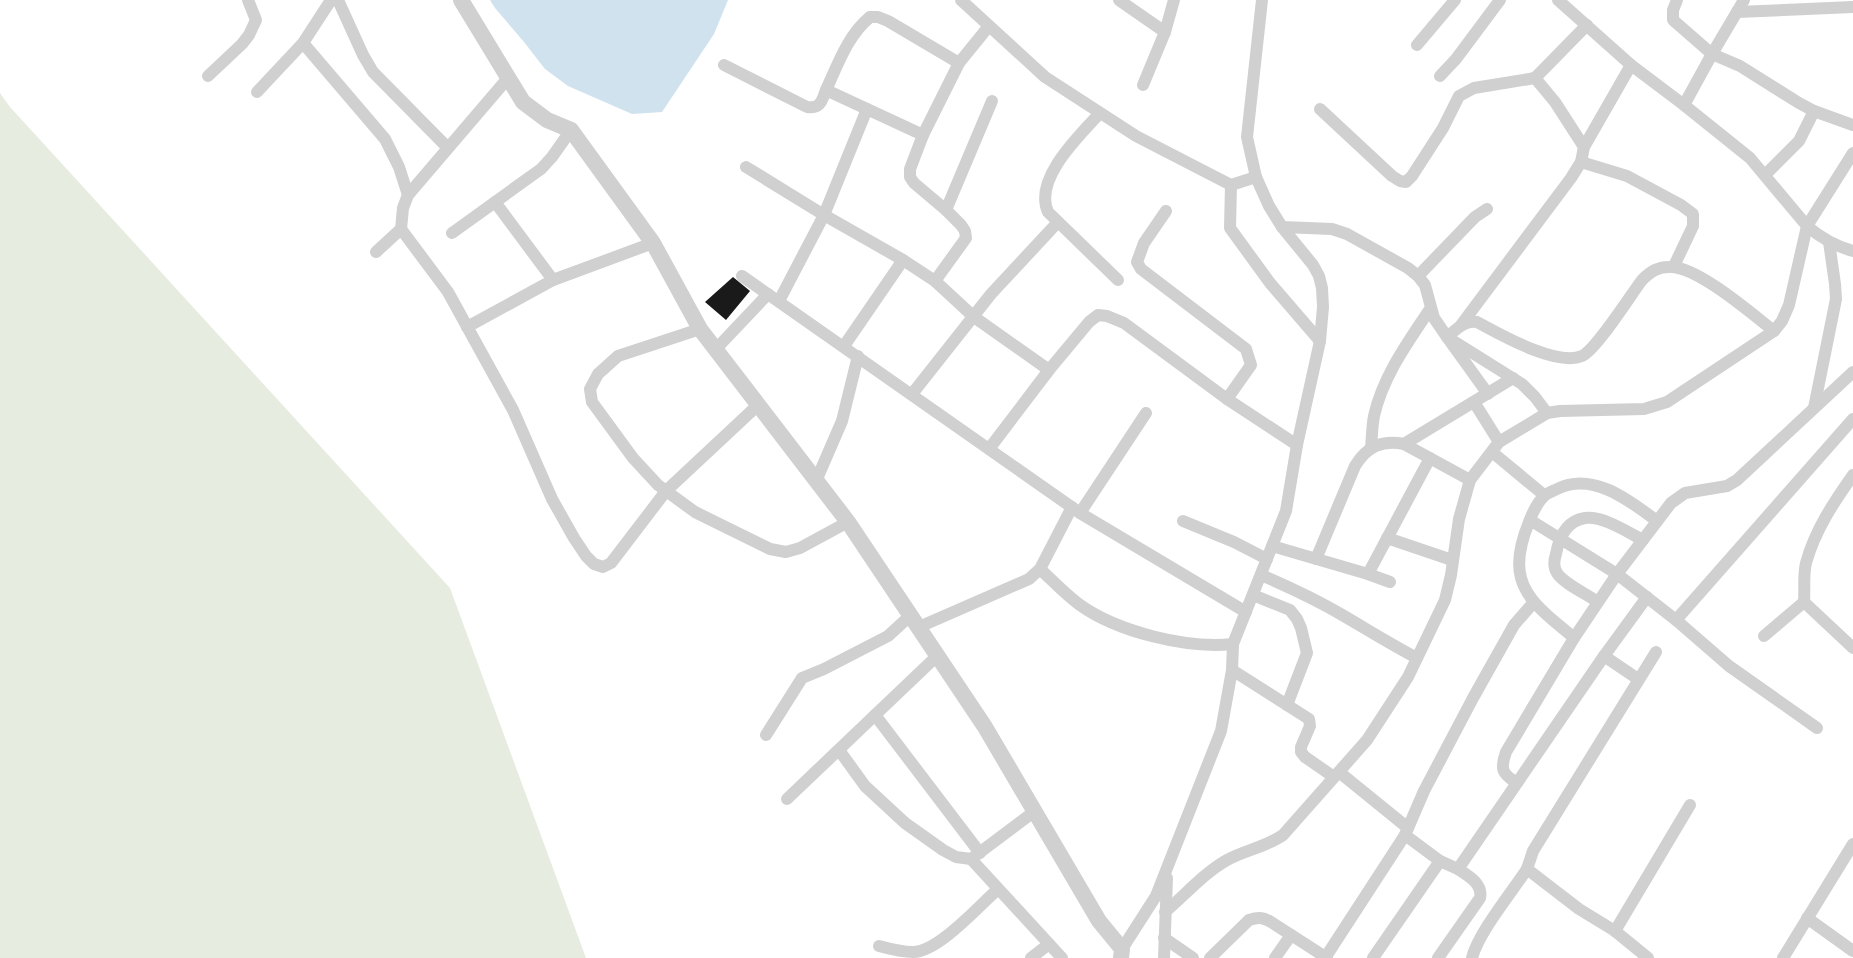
<svg xmlns="http://www.w3.org/2000/svg" width="1853" height="958" font-family="'Sofia Sans Condensed',sans-serif">
	<style>
		.green { fill: #e6ecdf }
		.water { fill: #cfe2ee }
		.building { fill: #1a1a1a }
		.lines { fill: none; stroke-linecap: round; stroke-linejoin: round }
		.minor { stroke: #d0d0d0; stroke-width: 12 }
		.tertiary { stroke: #d0d0d0; stroke-width: 16 }
	</style>
	<rect width="100%" height="100%" fill="#fff"/>
	<!-- green -->
	<polygon class="green" points="0,93 10,107 450,588 586,958 0,958"/>
	<!-- water -->
	<polygon class="water" points="490,0 728,0 714,34 662,112 632,114 568,86 545,69 524,42 495,8"/>
	<!-- building -->
	<polygon class="building" points="733,277 750,291 726,320 705,302"/>
	<g class="lines">
		<!-- minor -->
		<g class="minor">
			<polyline points="338,0 363,55 373,72 448,148"/>
			<polyline points="961,0 1045,77 1136,136 1231,185 1256,177"/>
			<polyline points="1119,0 1165,32"/>
			<path d="M1558 0 1631 65 1684 105 1750 158 1807 226C1821 238 1835 246 1853 251"/>
			<polyline points="1677,0 1673,10 1673,20 1712,54 1740,66 1799,103 1814,111 1853,125"/>
			<polyline points="1737,12 1853,7"/>
			<polyline points="303,43 385,139 399,167 408,195"/>
			<polyline points="1417,45 1455,0"/>
			<path d="M724 65 807 107C821 109 822 100 826 90L923 135"/>
			<polyline points="208,76 242,44 249,35 256,20 248,0"/>
			<polyline points="1440,76 1456,59 1500,0"/>
			<polyline points="1143,85 1165,32 1174,0"/>
			<path d="M826 90C838 64 848 35 870 17H878L888 21 959 63"/>
			<polyline points="257,92 303,43 331,0"/>
			<polyline points="1684,105 1712,54 1744,0"/>
			<polyline points="1320,109 1392,176 1400,181 1406,182 1412,176 1443,128 1459,96 1474,88 1535,78"/>
			<path d="M1100 113C1080 135 1033 179 1048 212L1118 280"/>
			<polyline points="1584,147 1555,102 1535,78 1587,25"/>
			<polyline points="1581,162 1627,176 1681,205 1693,214 1693,226 1674,266"/>
			<polyline points="746,167 824,215 903,260 935,281 974,317 1049,370"/>
			<polyline points="1765,175 1799,141 1814,111"/>
			<polyline points="1231,185 1230,228 1270,283 1320,341"/>
			<polyline points="495,202 553,280"/>
			<polyline points="946,210 992,101"/>
			<polyline points="1166,211 1144,243 1137,262 1141,269 1246,349 1251,365 1227,399"/>
			<polyline points="1282,227 1332,229 1347,234 1408,268 1418,276 1425,285 1434,318 1447,337 1522,384 1535,397 1547,413"/>
			<polyline points="401,229 448,292 513,410 552,499 574,538 586,556 594,564 603,567 611,563 666,491 758,405"/>
			<polyline points="452,233 541,169 552,157 571,130"/>
			<polyline points="376,252 401,229 403,208 408,195 508,78"/>
			<polyline points="742,276 1080,513 1246,612"/>
			<polyline points="1418,276 1475,217 1487,209"/>
			<polyline points="935,281 966,238 965,231 961,225 946,210 914,183 910,177 910,169 923,135 959,63 989,26"/>
			<polyline points="779,301 824,215 867,109"/>
			<polyline points="1461,325 1571,178 1581,162 1584,147 1631,65"/>
			<polyline points="467,327 553,280 653,243"/>
			<polyline points="700,329 618,356 598,374 590,389 592,402 633,458 658,485 695,512 770,549 786,552 800,548 848,522"/>
			<polyline points="844,346 903,260"/>
			<polyline points="715,350 768,294"/>
			<polyline points="912,394 991,294 1058,222"/>
			<path d="M1488 394 1447 337C1456 330 1464 320 1477 322 1500 334 1556 367 1582 356 1596 350 1630 296 1642 280 1651 271 1659 266 1672 267 1699 268 1752 314 1774 331"/>
			<polyline points="1474,402 1499,442"/>
			<polyline points="1814,408 1836,299 1835,284 1829,242"/>
			<polyline points="1404,444 1513,378"/>
			<path d="M1371 448C1372 437 1372 426 1374 416 1383 376 1408 342 1430 309"/>
			<polyline points="989,449 1049,370 1089,322 1098,315 1107,316 1124,323 1227,399 1297,445"/>
			<polyline points="1492,452 1544,495"/>
			<path d="M1853 475C1834 502 1815 530 1806 563 1803 575 1805 589 1804 602L1853 648"/>
			<polyline points="816,481 842,421 858,356"/>
			<polyline points="1080,513 1146,413"/>
			<polyline points="1530,520 1617,574 1676,620 1729,666 1817,728"/>
			<polyline points="1183,521 1234,542 1267,559"/>
			<polyline points="1387,538 1452,560"/>
			<polyline points="1272,546 1368,574 1390,582"/>
			<path d="M1316 559 1355 466C1367 446 1382 440 1404 444L1470 480"/>
			<path d="M1040 569C1053 581 1066 595 1080 605 1118 632 1187 649 1233 644"/>
			<polyline points="1368,574 1430,458"/>
			<path d="M1261 575C1289 587 1317 600 1344 616 1368 630 1392 645 1417 658"/>
			<polyline points="1253,595 1290,610 1297,619 1301,628 1307,653 1287,705"/>
			<path d="M1598 602C1587 594 1564 584 1557 573 1553 567 1554 560 1556 554 1559 537 1566 521 1585 518 1604 516 1627 532 1643 540"/>
			<polyline points="1676,620 1853,419"/>
			<polyline points="919,627 1029,579 1040,569 1072,507"/>
			<polyline points="1764,636 1804,602"/>
			<path d="M1574 638C1555 621 1528 604 1521 578 1516 560 1522 539 1529 522 1532 514 1538 502 1544 496 1547 493 1553 491 1557 489 1593 471 1630 501 1657 521"/>
			<polyline points="1604,656 1638,679"/>
			<polyline points="1232,670 1309,719 1310,726 1301,747 1301,752 1305,757 1334,777"/>
			<polyline points="875,715 980,853"/>
			<polyline points="766,735 802,678 824,669 888,636 911,615"/>
			<polyline points="839,750 865,786 905,823 943,850 956,857 971,859"/>
			<polyline points="1339,772 1408,828"/>
			<path d="M1517 783C1502 774 1500 769 1506 752L1574 638 1617 574 1671 503 1685 493 1727 486 1737 480 1853 372"/>
			<polyline points="787,799 938,655"/>
			<polyline points="1035,811 971,859 1062,958"/>
			<polyline points="1405,835 1440,861 1458,869 1604,656 1647,597"/>
			<path d="M1165 912C1185 895 1204 873 1227 860 1245 850 1266 847 1283 835L1367 740 1408 677 1445 600 1451 575 1459 519 1470 480 1499 442 1547 413 1560 411 1644 409 1667 402 1774 331 1782 321 1789 305 1807 226 1853 153"/>
			<polyline points="1807,918 1853,951"/>
			<polyline points="1615,931 1690,805"/>
			<polyline points="1164,938 1193,958"/>
			<path d="M879 946C890 949 902 952 913 952 938 952 979 906 998 889"/>
			<polyline points="1122,949 1156,896 1221,731 1232,670 1233,644 1286,511 1297,445 1320,341 1323,307 1322,288 1319,276 1313,265 1282,227 1269,206 1256,177 1247,137 1262,0"/>
			<polyline points="1031,958 1049,944"/>
			<polyline points="1164,958 1167,878"/>
			<path d="M1210 958 1249 920C1258 917 1263 917 1271 922L1327 958"/>
			<polyline points="1275,958 1291,935"/>
			<polyline points="1325,958 1405,835 1424,791 1473,698 1514,625 1534,602"/>
			<polyline points="1373,958 1440,861"/>
			<path d="M1438 958 1480 898C1483 884 1469 876 1458 869"/>
			<path d="M1472 958C1478 933 1512 892 1527 869"/>
			<polyline points="1648,958 1615,931 1579,909 1527,869 1533,851 1656,652"/>
			<polyline points="1783,958 1853,844"/>
		</g>
		<!-- tertiary -->
		<polyline class="tertiary" points="461,0 523,102 547,120 571,130 653,243 700,329 848,522 985,727 1099,921 1122,949 1121,958"/>
	</g>
</svg>
